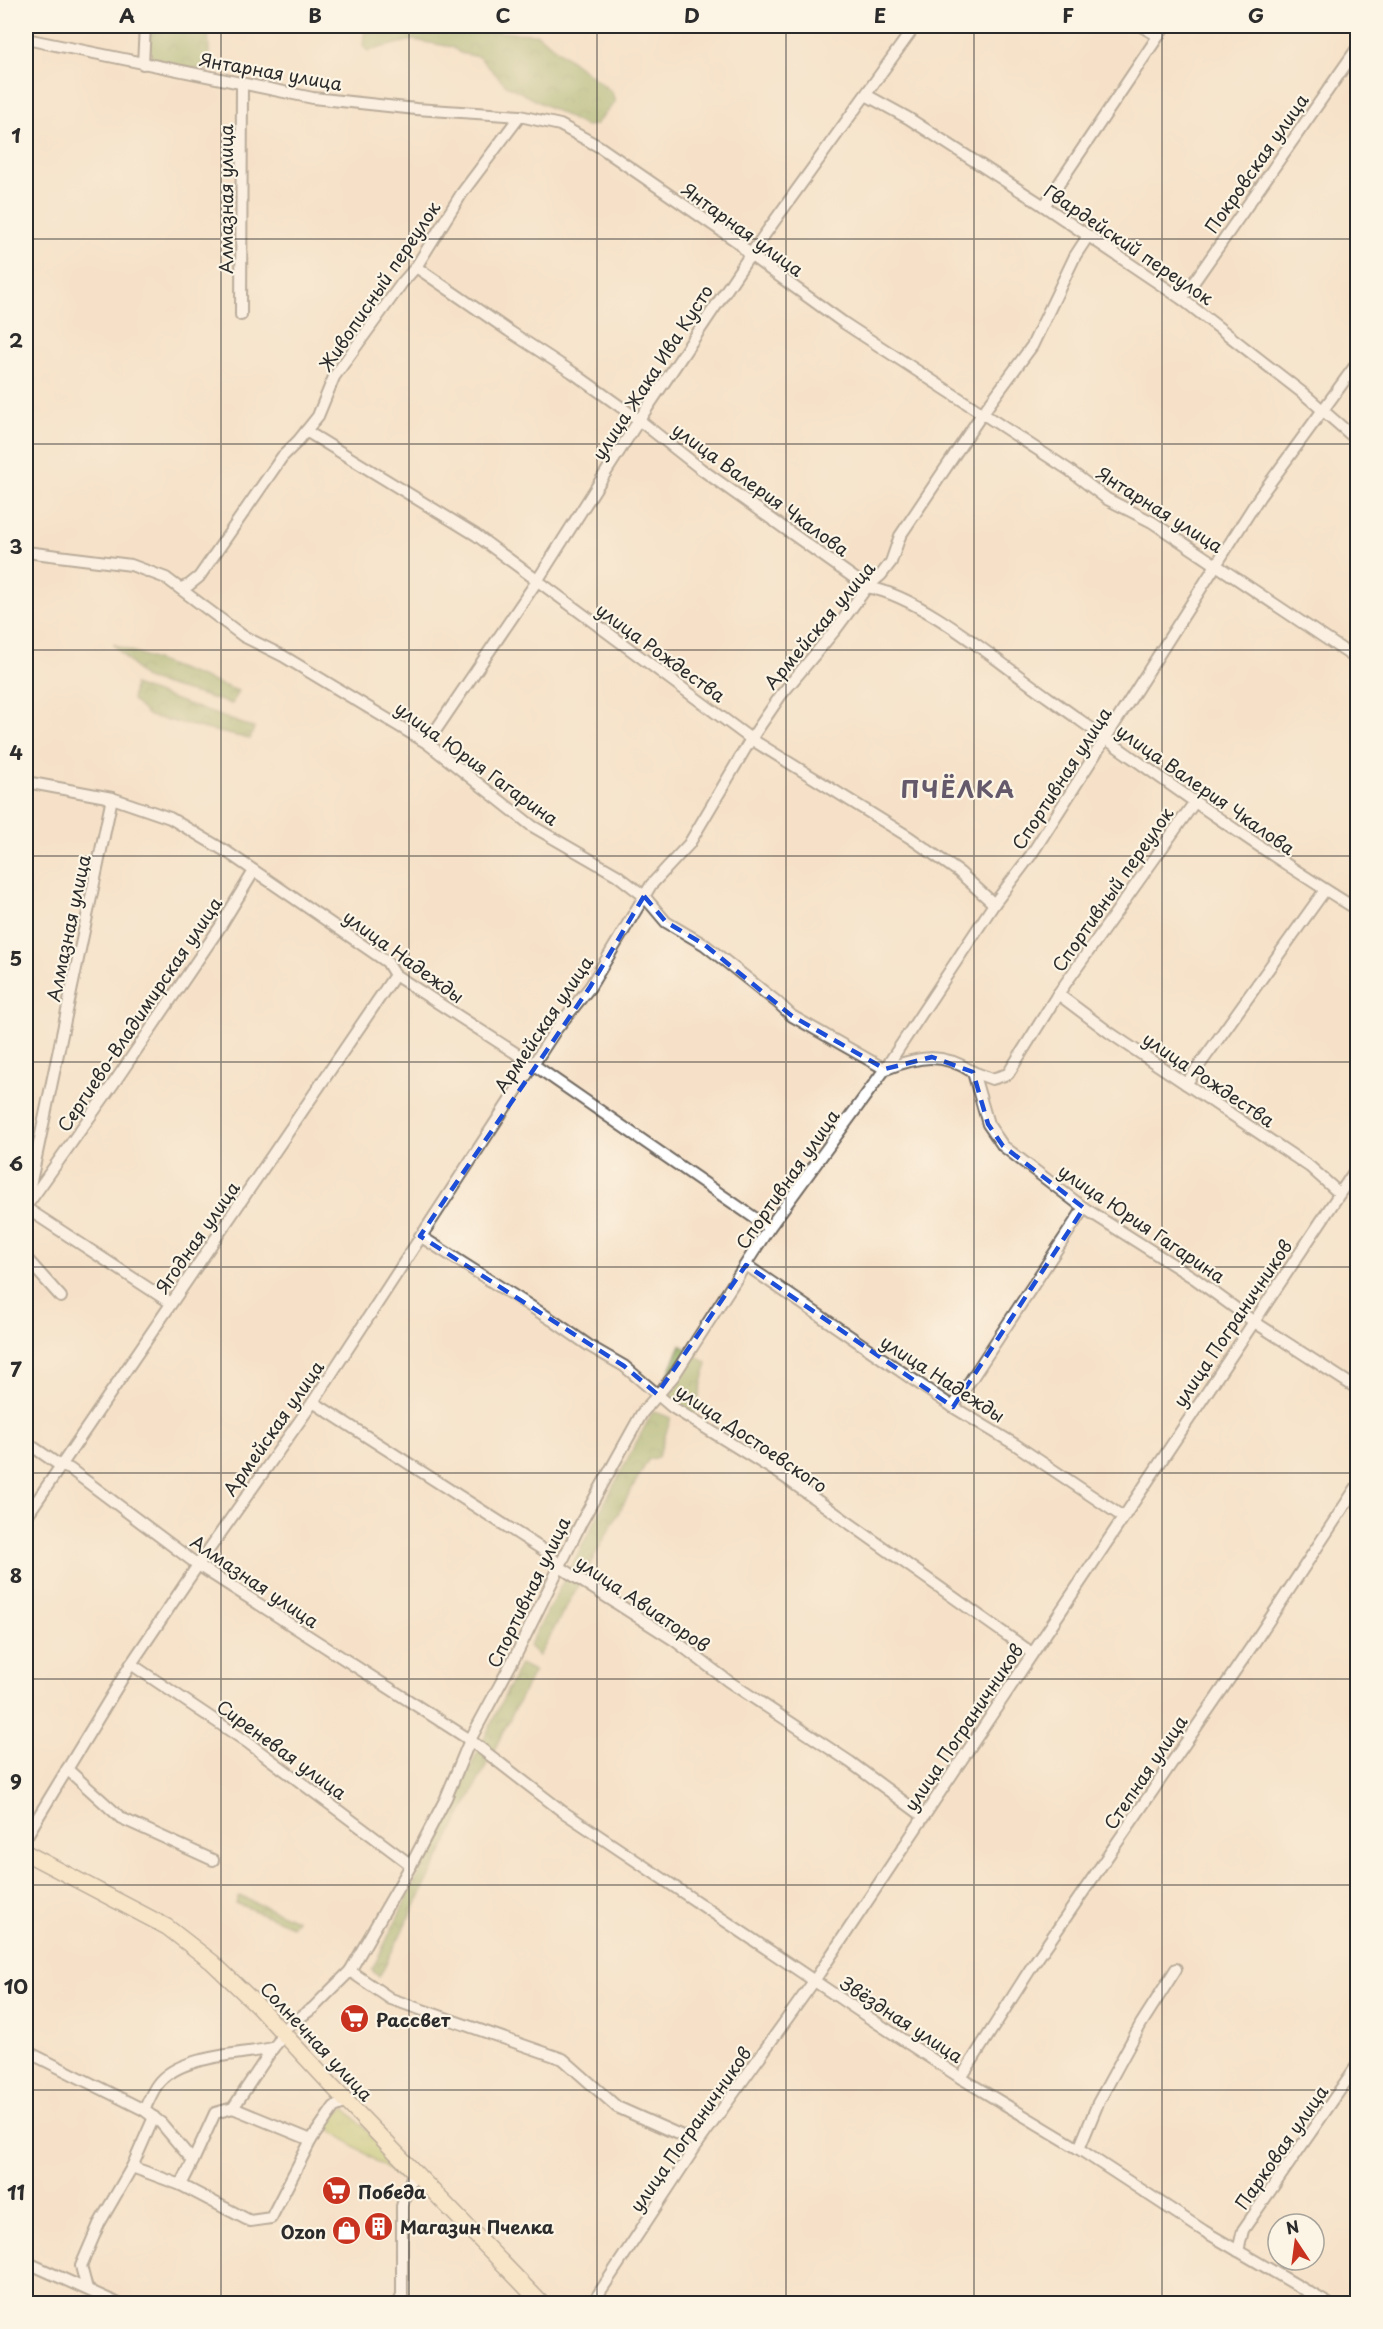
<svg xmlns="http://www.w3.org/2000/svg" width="1383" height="2329" font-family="'Playpen Sans',sans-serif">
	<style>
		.grass { fill: url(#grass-tufts); stroke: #70784a; stroke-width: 1.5 }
		.forest { fill: url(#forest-crowns); stroke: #5e6b44; stroke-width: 1.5 }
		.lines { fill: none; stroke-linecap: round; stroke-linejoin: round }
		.street-casing { stroke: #726b62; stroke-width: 14 }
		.secondary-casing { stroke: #726b62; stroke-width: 18 }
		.street { stroke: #fff; stroke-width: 10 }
		.secondary { stroke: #fbe6c4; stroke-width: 15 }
		.marked { fill: none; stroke: #1d4ed8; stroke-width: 4.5; stroke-dasharray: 12 8; stroke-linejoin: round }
		.grid { fill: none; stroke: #2b2b2b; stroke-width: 1.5; stroke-opacity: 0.55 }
		.labels { text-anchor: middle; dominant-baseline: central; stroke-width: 4.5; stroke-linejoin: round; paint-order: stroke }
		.street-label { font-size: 18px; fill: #2b2b2b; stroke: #fcf5e5 }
		.poi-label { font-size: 18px; font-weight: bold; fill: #2b2b2b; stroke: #fcf5e5; text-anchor: start }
		.district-label { font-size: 24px; font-weight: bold; letter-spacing: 1.5px; fill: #645a6c; stroke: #fcf5e5 }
		.neatline { fill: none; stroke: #2b2b2b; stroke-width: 2 }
		.grid-label { font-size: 20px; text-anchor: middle; font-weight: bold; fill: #2b2b2b }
	</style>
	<defs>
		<pattern id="grass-tufts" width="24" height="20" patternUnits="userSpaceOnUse" patternTransform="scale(1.5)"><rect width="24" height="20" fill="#b5c66a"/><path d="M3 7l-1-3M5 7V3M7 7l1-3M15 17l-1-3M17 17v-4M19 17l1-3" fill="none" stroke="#9caa5c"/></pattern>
		<pattern id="forest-crowns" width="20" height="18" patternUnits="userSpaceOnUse" patternTransform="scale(1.5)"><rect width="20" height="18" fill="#90ab5e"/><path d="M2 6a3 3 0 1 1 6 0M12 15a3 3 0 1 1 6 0" fill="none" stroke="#768b4e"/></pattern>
	</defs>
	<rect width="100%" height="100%" fill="#fcf5e5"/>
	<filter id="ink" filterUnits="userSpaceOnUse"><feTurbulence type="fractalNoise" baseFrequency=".0167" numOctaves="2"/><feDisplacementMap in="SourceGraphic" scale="12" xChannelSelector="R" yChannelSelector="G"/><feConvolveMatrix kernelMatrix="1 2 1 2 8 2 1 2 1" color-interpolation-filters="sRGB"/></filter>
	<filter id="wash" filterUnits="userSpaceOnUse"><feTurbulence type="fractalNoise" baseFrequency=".008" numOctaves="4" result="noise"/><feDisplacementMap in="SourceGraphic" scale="24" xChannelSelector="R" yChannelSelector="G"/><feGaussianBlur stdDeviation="1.35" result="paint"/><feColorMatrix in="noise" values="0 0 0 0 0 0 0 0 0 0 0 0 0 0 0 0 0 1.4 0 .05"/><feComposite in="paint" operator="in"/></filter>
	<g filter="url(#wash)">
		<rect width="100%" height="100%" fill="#f6e1c8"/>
		<!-- grass -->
		<polygon class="grass" points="345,2108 403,2169 400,2178 327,2127 332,2117"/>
		<!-- forest -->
		<g class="forest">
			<polygon points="150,26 208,26 210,71 153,62 149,49"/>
			<polygon points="379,26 458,26 499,32 537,34 612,92 615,102 595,125 585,126 506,85 479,57 460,53 452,47 413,40 368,51 363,47 364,32"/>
			<polygon points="113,644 238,691 232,704 145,679"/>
			<polygon points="134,685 254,728 250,739 149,716 132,700"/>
			<polygon points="681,1345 707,1363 695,1414 685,1417 661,1391"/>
			<polygon points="653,1411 671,1418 658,1457 648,1460 539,1656 529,1646"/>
			<polygon points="520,1664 534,1671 379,1977 372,1970"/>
			<polygon points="239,1896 297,1920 292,1926 236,1903"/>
		</g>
	</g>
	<g filter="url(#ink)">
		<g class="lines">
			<defs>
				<g id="street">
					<polyline points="1141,26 1158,36"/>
					<polyline points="26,39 313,98 416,109 520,116 560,125 600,147 739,243 750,255 844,323 1069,470 1107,499 1152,522 1358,660"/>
					<polyline points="143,64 145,26"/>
					<polyline points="866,95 908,118 1044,206 1182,299 1304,394 1358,441"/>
					<polyline points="1044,206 1165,26"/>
					<path d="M416 267 509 331 572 372 639 420 701 469 867 587C924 597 1000 664 1049 698 1151 771 1251 844 1358 910"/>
					<polyline points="1182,299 1358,47"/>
					<polyline points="241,315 242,84"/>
					<polyline points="306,431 476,535 751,739 909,837 959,872 994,904"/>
					<polyline points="26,552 131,565 166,578 243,636 283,656 427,743 532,826 617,875 644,896 666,922 705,945 777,1002 792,1016 885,1069"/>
					<polyline points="181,588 189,585 199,577 282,457 298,441 318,416 334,377 402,283 416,267 462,193 520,116"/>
					<polyline points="427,743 537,581 639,420 750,255 915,26"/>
					<polyline points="26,782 112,798 170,818 227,852 387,962 395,975 534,1065 769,1228"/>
					<polyline points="1058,994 1110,1033 1310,1167 1339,1193"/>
					<path d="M886 1069C919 1056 942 1052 973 1072L988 1124 1003 1146 1084 1208 1194 1278 1253 1321 1358 1389"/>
					<polyline points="973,1072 992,1079 1008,1074 1058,994 1194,803"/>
					<polyline points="1186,1084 1325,890"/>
					<polyline points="30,1201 116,1080 220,927 254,871"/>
					<polyline points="26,1205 112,798"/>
					<polyline points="26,1208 171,1303"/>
					<polyline points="420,1236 552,1320 591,1347 624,1366 672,1407 780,1474 1032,1653"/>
					<polyline points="26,1258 61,1297"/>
					<polyline points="746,1265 953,1407 1016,1445 1123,1517"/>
					<polyline points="313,1402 548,1553 560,1567 674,1640 728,1681 850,1762 923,1816"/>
					<polyline points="953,1407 1084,1208"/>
					<polyline points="26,1442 59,1465 70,1469 198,1565 470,1740 562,1811 868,2017 961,2078 1079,2149 1204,2231 1329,2304"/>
					<polyline points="26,1517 395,975"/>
					<polyline points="131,1664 247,1742 411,1865"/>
					<polyline points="67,1769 121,1818 213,1860"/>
					<polyline points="26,1837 131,1664 198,1565 313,1402 557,1028 590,987 651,885 689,844 751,739 781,695 836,629 867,587 881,575 891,562 900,536 982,414 1032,346 1075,256 1088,236"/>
					<polyline points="350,1971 391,1999 563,2059 617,2107 698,2143"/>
					<polyline points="26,2051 144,2110 161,2123 193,2161 181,2185 250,2221 271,2218 311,2140 334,2107 347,2102"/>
					<polyline points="961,2078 1031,1968 1252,1646 1358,1485"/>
					<polyline points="233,2108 311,2140"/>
					<path d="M144 2110C148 2102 152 2092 157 2085 178 2055 240 2055 273 2048L279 2041 281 2031 313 2008 350 1971 411 1865 446 1798 470 1740 517 1653 582 1521 642 1413 673 1377 769 1228 885 1069 994 904 1031 855 1260 496 1358 362"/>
					<polyline points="1079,2149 1098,2103 1141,2024 1176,1969"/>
					<polyline points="193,2161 215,2113 233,2108 273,2048"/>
					<polyline points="132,2167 181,2185"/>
					<polyline points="1238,2251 1243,2230 1358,2064"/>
					<polyline points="26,2262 119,2304"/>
					<polyline points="87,2289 81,2266 99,2224 132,2167 154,2117"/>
					<polyline points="398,2304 402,2296 402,2206 414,2171"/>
					<polyline points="592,2304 698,2143 814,1981 1358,1166"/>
				</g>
				<polyline id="secondary" points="26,1853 167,1927 212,1962 257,2005 347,2102 542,2304"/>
			</defs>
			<!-- street casing -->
			<use href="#street" class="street-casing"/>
			<!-- secondary casing -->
			<use href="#secondary" class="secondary-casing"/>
			<!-- street -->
			<use href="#street" class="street"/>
			<!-- secondary -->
			<use href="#secondary" class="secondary"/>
		</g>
	</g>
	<!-- marked area -->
	<path d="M0 0H1383V2329H0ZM644 896 666 922 705 945 792 1016 885 1069 932 1057 973 1072 988 1124 1003 1146 1084 1208 953 1407 746 1265 657 1394 624 1366 420 1236 590 987Z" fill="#f6e1c8" fill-opacity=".55" fill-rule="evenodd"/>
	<path class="marked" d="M644 896 666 922 705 945 792 1016 885 1069 932 1057 973 1072 988 1124 1003 1146 1084 1208 953 1407 746 1265 657 1394 624 1366 420 1236 590 987Z"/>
	<!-- grid -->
	<path class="grid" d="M221 26V2304M409 26V2304M597 26V2304M786 26V2304M974 26V2304M1162 26V2304M26 239H1358M26 444H1358M26 650H1358M26 856H1358M26 1062H1358M26 1267H1358M26 1473H1358M26 1679H1358M26 1885H1358M26 2090H1358"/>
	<!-- icons -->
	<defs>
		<symbol id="supermarket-disc" viewBox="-11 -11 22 22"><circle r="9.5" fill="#c8321e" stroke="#fcf5e5"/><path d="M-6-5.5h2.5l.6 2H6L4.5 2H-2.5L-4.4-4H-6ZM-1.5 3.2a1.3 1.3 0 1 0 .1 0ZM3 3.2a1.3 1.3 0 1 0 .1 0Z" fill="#fff"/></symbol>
		<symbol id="building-disc" viewBox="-11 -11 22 22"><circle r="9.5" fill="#c8321e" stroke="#fcf5e5"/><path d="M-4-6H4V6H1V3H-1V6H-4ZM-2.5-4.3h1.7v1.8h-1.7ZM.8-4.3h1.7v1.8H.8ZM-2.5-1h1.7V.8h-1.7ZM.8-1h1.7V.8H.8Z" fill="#fff"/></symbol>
		<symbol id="shop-disc" viewBox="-11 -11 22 22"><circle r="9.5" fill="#c8321e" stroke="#fcf5e5"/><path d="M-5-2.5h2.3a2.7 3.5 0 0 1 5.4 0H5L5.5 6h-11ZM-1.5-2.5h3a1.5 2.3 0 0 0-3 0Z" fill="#fff"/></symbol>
	</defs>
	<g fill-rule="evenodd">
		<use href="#supermarket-disc" x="338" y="2002" width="33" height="33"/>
		<use href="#supermarket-disc" x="320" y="2174" width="33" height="33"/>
		<use href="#building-disc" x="362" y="2210" width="33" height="33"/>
		<use href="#shop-disc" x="330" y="2214" width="33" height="33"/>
	</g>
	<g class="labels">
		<!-- street labels -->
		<g class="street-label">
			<text transform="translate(271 71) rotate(10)">Янтарная улица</text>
			<text transform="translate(1256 163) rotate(-55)">Покровская улица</text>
			<text transform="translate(225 199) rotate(-90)">Алмазная улица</text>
			<text transform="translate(743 229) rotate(36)">Янтарная улица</text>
			<text transform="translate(1129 244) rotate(34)">Гвардейский переулок</text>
			<text transform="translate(379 286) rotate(-56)">Живописный переулок</text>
			<text transform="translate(652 372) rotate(-57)">улица Жака Ива Кусто</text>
			<text transform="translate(761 489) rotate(36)">улица Валерия Чкалова</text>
			<text transform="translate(1160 509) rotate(32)">Янтарная улица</text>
			<text transform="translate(819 625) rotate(-50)">Армейская улица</text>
			<text transform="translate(661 652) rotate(36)">улица Рождества</text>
			<text transform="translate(477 763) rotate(36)">улица Юрия Гагарина</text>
			<text transform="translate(1061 778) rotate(-57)">Спортивная улица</text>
			<text transform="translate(1206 789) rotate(35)">улица Валерия Чкалова</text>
			<text transform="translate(1112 889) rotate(-55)">Спортивный переулок</text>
			<text transform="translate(68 928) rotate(-78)">Алмазная улица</text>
			<text transform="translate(404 956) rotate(36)">улица Надежды</text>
			<text transform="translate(139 1014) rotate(-56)">Сергиево-Владимирская улица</text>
			<text transform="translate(543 1024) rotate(-56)">Армейская улица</text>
			<text transform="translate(1209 1079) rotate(34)">улица Рождества</text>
			<text transform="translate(787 1179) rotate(-55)">Спортивная улица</text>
			<text transform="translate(1142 1223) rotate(34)">улица Юрия Гагарина</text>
			<text transform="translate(197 1237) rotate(-55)">Ягодная улица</text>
			<text transform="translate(1232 1323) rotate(-56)">улица Пограничников</text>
			<text transform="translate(943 1378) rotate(33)">улица Надежды</text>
			<text transform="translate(273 1428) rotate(-55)">Армейская улица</text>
			<text transform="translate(752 1438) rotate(34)">улица Достоевского</text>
			<text transform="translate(255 1581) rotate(34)">Алмазная улица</text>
			<text transform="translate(528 1592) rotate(-64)">Спортивная улица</text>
			<text transform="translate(643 1603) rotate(34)">улица Авиаторов</text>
			<text transform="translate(963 1727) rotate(-56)">улица Пограничников</text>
			<text transform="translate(282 1749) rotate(36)">Сиреневая улица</text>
			<text transform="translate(1145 1772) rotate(-56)">Степная улица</text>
			<text transform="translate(902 2019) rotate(33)">Звёздная улица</text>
			<text transform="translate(317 2041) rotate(47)">Солнечная улица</text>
			<text transform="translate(690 2129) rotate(-55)">улица Пограничников</text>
			<text transform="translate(1281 2147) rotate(-55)">Парковая улица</text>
		</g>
		<!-- poi labels -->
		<g class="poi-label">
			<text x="376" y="2019">Рассвет</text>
			<text x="358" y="2191">Победа</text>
			<text x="400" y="2226">Магазин Пчелка</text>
			<text x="326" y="2231" text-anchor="end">Ozon</text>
		</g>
		<!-- district labels -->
		<g class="district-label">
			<text x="958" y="788">ПЧЁЛКА</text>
		</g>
	</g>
	<!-- margin -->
	<rect width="1383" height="2329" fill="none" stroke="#fcf5e5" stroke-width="66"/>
	<!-- north arrow -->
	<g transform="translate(1296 2242) rotate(347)"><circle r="28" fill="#fcf5e5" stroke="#a8a49b" stroke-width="1.5"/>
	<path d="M0-4.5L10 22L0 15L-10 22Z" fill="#c8321e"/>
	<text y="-9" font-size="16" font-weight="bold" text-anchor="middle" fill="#2b2b2b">N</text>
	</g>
	<rect x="33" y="33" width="1317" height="2263" class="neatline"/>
	<g class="grid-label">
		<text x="127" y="23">A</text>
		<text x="315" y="23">B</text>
		<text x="503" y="23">C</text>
		<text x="692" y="23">D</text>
		<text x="880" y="23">E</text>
		<text x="1068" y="23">F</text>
		<text x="1256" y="23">G</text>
		<text x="16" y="143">1</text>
		<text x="16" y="348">2</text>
		<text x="16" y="554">3</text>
		<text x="16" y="760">4</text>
		<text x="16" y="966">5</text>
		<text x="16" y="1171">6</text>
		<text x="16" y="1377">7</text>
		<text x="16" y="1583">8</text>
		<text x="16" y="1789">9</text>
		<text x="16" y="1994">10</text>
		<text x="16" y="2200">11</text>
	</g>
</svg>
